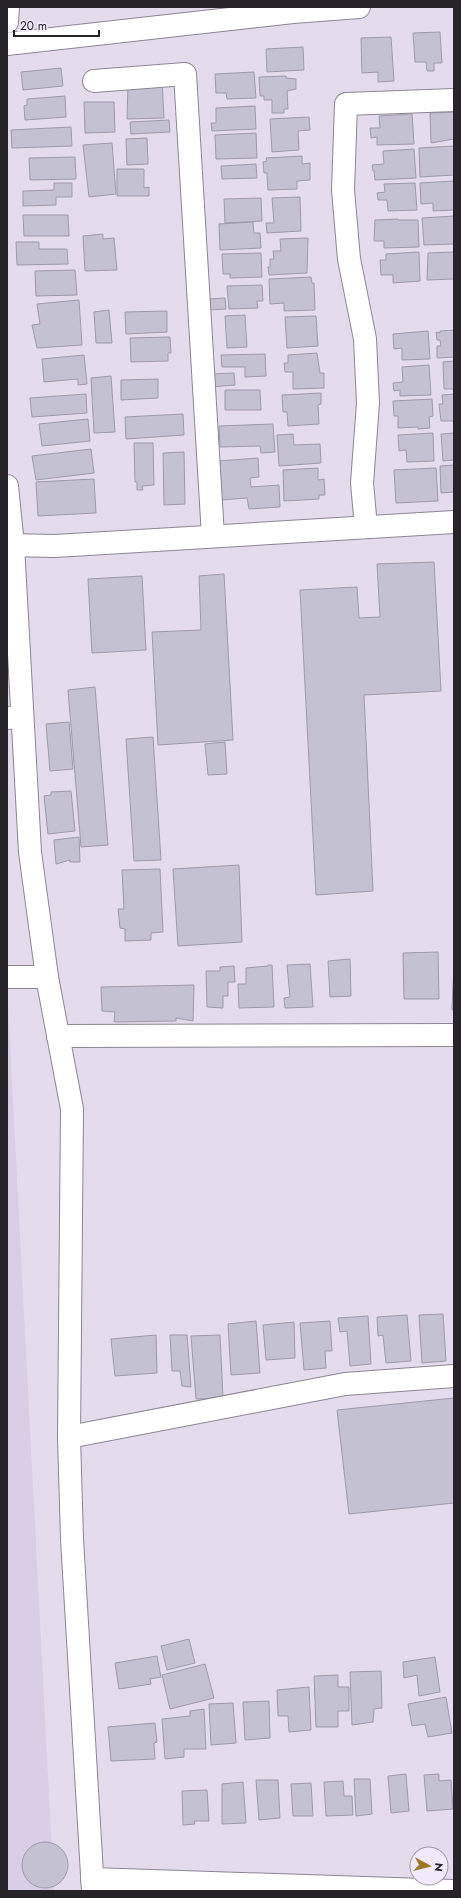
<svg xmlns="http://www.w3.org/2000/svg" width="461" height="1898" font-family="Jost,sans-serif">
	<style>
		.built { fill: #d9cee5 }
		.building { fill: #c4c1d2; stroke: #9d9aaa }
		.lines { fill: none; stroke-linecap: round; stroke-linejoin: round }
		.minor-casing { stroke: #8c8594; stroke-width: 24 }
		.tertiary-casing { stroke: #8c8594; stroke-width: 24 }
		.minor { stroke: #fff; stroke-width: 22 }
		.tertiary { stroke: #fff; stroke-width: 22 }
	</style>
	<rect width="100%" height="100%" fill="#e4dced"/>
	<!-- built -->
	<polygon class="built" points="7,1004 8,1004 54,1891 7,1891"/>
	<!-- building -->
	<g class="building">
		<polygon points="440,32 442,63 434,63 434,71 427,71 426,62 415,62 413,33"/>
		<polygon points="391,37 394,81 378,82 378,72 362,73 361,38"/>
		<polygon points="303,47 304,70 267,72 266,49"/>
		<polygon points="61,68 63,86 23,90 21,72"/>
		<polygon points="254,72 256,98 227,99 226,93 216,93 215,74"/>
		<polygon points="286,76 286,78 296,79 296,89 287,91 288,109 284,109 284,113 272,113 272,100 264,100 264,96 260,96 259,77"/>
		<polygon points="162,81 164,118 127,119 128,84"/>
		<polygon points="65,96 66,117 25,120 24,106 27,105 27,99"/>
		<polygon points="84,102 114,102 115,132 85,133"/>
		<polygon points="255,106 256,129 212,131 211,123 216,123 216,108"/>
		<polygon points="454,112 454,139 431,143 430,113"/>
		<polygon points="412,114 414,144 377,145 377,137 371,138 370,128 380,128 379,116"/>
		<polygon points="309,117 310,130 298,131 299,150 272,152 270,119"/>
		<polygon points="169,120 170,132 131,134 130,122"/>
		<polygon points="71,127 72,146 12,148 11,130"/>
		<polygon points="256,133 257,158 216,159 215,135"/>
		<polygon points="147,138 148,164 127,165 126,139"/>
		<polygon points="112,143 116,194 89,197 83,145"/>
		<polygon points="454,146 454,175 420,177 419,148"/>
		<polygon points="414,149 416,178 375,180 374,171 373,171 372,165 384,164 383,151"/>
		<polygon points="302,156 302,164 310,163 310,180 297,181 297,189 268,190 267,173 264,173 263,162 267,161 266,158"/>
		<polygon points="75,157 76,179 30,180 29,158"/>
		<polygon points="256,164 257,178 222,179 221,166"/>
		<polygon points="117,169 144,169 144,188 149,187 149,196 117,196"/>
		<polygon points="454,181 454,210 433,211 433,203 421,204 420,183"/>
		<polygon points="54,183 72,183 72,197 56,197 56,205 23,206 23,191 54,190"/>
		<polygon points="415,183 417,210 388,211 387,200 378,200 377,193 385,192 384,184"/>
		<polygon points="300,197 301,231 267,233 266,223 274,223 272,198"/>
		<polygon points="261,198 262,221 225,223 224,199"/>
		<polygon points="23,215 68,215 69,236 24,236"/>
		<polygon points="454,216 454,244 424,245 422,218"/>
		<polygon points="398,219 398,220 418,220 419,247 384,248 384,241 374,241 375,220"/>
		<polygon points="253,222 254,233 260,233 261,248 220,250 219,224"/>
		<polygon points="103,234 103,239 114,238 117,270 85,271 83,236"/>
		<polygon points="308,238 307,273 269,275 268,267 270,267 270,259 274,259 273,251 281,251 280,239"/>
		<polygon points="16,242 39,242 39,249 67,249 68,264 17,265"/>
		<polygon points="419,252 420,281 393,283 393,275 381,275 380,260 386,260 386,254"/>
		<polygon points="454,252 454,279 427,280 428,253"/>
		<polygon points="261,253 262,277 230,278 230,274 223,274 222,254"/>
		<polygon points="75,270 77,295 36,296 35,271"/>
		<polygon points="311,277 312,283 314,283 315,310 284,311 284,303 270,304 269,279"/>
		<polygon points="262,285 263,301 257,301 258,308 229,309 227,286"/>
		<polygon points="225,298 226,309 209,310 208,299"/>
		<polygon points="79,300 82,345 37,348 32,325 40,324 37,304"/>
		<polygon points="109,310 112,343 96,343 94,312"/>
		<polygon points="167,311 167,332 126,334 125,312"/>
		<polygon points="245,315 247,347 227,348 225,316"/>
		<polygon points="316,316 318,346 287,348 285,317"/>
		<polygon points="454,330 454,357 437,358 437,346 441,346 440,340 437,340 436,332 440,333 440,331"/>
		<polygon points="428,331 430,359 402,360 402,348 394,349 393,334"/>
		<polygon points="170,337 171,353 168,353 168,361 131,362 130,338"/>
		<polygon points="317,353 320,373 324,373 324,388 293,389 293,372 285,372 284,363 288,363 288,355"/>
		<polygon points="265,354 266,376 245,377 245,367 222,367 221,355"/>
		<polygon points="84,355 87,384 78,385 78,379 44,382 42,359"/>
		<polygon points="454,361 454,389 444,389 443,362"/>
		<polygon points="429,365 431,395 400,396 400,390 394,391 393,383 403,382 402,367"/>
		<polygon points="234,373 235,385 210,387 209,374"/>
		<polygon points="111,376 115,432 94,433 91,378"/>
		<polygon points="158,379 158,398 121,400 121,380"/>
		<polygon points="225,390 260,390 261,410 225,410"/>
		<polygon points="321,393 321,404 318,405 319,424 288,426 287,412 283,412 282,395"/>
		<polygon points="86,394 87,413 32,417 30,398"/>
		<polygon points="454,394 454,421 441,421 439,404 443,404 442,395"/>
		<polygon points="432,399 433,416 429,417 430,428 418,429 418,427 398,428 398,416 394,416 393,401"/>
		<polygon points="183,414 184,435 126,439 125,417"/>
		<polygon points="88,419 90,441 42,446 39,424"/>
		<polygon points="273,424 275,452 261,453 260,446 220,447 219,426"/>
		<polygon points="433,433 434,461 407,462 406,450 399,451 398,435"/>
		<polygon points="454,433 454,460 443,461 441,434"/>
		<polygon points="293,434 294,445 320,444 321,463 279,466 277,435"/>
		<polygon points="134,443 153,443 154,485 142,486 143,490 137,490 137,482 135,482"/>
		<polygon points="91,449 94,473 36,480 32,456"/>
		<polygon points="184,452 185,504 164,505 163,453"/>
		<polygon points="258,458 259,477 250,478 251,487 279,485 280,507 249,509 247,498 220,500 218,461"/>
		<polygon points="454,465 454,492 441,493 440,466"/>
		<polygon points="318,468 318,480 324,479 325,495 319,495 319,499 284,501 283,470"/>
		<polygon points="436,468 438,501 396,503 394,470"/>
		<polygon points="94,479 96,513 38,516 36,482"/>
		<polygon points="434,562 441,691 364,695 373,891 316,895 300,590 357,587 359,618 380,617 377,564"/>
		<polygon points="224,574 233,740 158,745 152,632 201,630 199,576"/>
		<polygon points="142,576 146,650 92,653 88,579"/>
		<polygon points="95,687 108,845 81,847 68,690"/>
		<polygon points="69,722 73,769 50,771 46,724"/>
		<polygon points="153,737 161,860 134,861 126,739"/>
		<polygon points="225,742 227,774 208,775 205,744"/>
		<polygon points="71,791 75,831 48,834 44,796 51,795 51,792"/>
		<polygon points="79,837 80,862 70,862 70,860 56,864 54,840"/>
		<polygon points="239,865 242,942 178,946 173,869"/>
		<polygon points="160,869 163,932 151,933 151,940 125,941 125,929 120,928 118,909 124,909 122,870"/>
		<polygon points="438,952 439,999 404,999 403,953"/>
		<polygon points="350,959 351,996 330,997 328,961"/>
		<polygon points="454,963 454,1010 452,1010"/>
		<polygon points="310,964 313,1007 285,1008 284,998 290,997 287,965"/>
		<polygon points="268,965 272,965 274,1007 239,1008 238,984 246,984 246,968 268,966"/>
		<polygon points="234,966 235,982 228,982 228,996 223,996 223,1008 207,1007 206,971 220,971 220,967"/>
		<polygon points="194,985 193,1021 176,1018 176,1021 114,1022 115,1012 102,1011 101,987"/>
		<polygon points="443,1314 446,1361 422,1363 419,1315"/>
		<polygon points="407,1315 411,1361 386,1363 383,1335 378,1336 377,1317"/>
		<polygon points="368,1316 371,1364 350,1366 347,1331 340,1332 338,1318"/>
		<polygon points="256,1321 260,1373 231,1375 228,1324"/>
		<polygon points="330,1321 332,1351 325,1351 326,1368 304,1370 300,1323"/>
		<polygon points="294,1322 295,1358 266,1360 263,1325"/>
		<polygon points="156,1335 157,1373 115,1376 111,1339"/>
		<polygon points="170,1335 187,1335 191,1387 182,1386 180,1371 172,1371"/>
		<polygon points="220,1335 223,1398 196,1399 191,1336"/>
		<polygon points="454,1398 454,1503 349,1514 337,1410"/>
		<polygon points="189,1639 195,1663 167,1670 161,1646"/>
		<polygon points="157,1656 161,1677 150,1679 151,1684 119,1689 115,1663"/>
		<polygon points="435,1657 440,1692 419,1696 417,1675 404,1678 403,1662"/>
		<polygon points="205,1664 214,1698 170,1709 162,1675"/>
		<polygon points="381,1671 382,1708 374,1709 373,1722 352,1725 350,1672"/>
		<polygon points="338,1675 338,1687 349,1687 349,1711 338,1711 338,1727 316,1727 314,1676"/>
		<polygon points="309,1687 311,1730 289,1732 288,1716 278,1716 277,1690"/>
		<polygon points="446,1697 452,1733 428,1737 425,1724 412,1726 408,1704"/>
		<polygon points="269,1701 270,1738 245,1740 243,1702"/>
		<polygon points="233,1703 236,1743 211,1745 209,1704"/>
		<polygon points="204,1709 206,1749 184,1749 184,1757 165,1759 162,1719 190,1716 190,1711"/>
		<polygon points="155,1723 157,1742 154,1743 155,1759 111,1761 108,1727"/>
		<polygon points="406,1774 409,1811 391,1813 388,1776"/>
		<polygon points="439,1774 439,1781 451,1780 453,1809 427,1811 424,1775"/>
		<polygon points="354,1779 370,1779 372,1814 356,1816"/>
		<polygon points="256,1780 278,1780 280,1818 259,1820"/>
		<polygon points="343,1781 344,1796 352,1796 353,1815 326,1816 324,1782"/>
		<polygon points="243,1782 246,1823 222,1824 222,1784"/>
		<polygon points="311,1783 313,1816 293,1816 291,1784"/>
		<polygon points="207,1790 209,1821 194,1821 195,1824 183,1825 182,1791"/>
		<circle cx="45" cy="1865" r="23"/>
	</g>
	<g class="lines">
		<defs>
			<g id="minor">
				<polyline points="7,44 293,12 359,7"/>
				<polyline points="94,81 185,74 213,536"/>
				<polyline points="366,527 362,483 368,403 365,339 349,259 343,190 346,104 454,100"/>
				<polyline points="7,545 55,546 454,522"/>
				<polyline points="7,718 22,717"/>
				<polyline points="7,977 47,977"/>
				<polyline points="58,1036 454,1035"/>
				<polyline points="69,1437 345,1384 454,1376"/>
			</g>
			<g id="tertiary">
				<polyline points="7,22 8,7"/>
				<polyline points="7,486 13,545 30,852 47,977 72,1109 69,1437 72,1539 93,1891"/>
				<polyline points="92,1879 454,1891"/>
			</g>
		</defs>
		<!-- minor casing -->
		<use href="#minor" class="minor-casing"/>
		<!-- tertiary casing -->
		<use href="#tertiary" class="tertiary-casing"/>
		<!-- minor -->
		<use href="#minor" class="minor"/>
		<!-- tertiary -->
		<use href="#tertiary" class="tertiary"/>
	</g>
	<!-- border -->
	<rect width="461" height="1898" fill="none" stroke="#262329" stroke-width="16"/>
	<!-- north arrow -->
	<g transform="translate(429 1866) rotate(97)"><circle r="19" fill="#f2eafa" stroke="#a09aa6"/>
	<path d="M0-3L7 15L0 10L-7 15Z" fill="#9b7722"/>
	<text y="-6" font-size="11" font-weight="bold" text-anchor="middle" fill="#262329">N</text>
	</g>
	<!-- scale -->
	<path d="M14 30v6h85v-6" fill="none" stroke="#262329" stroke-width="2"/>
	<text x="20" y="30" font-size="12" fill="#262329" stroke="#f2eafa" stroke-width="3" paint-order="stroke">20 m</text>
</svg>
